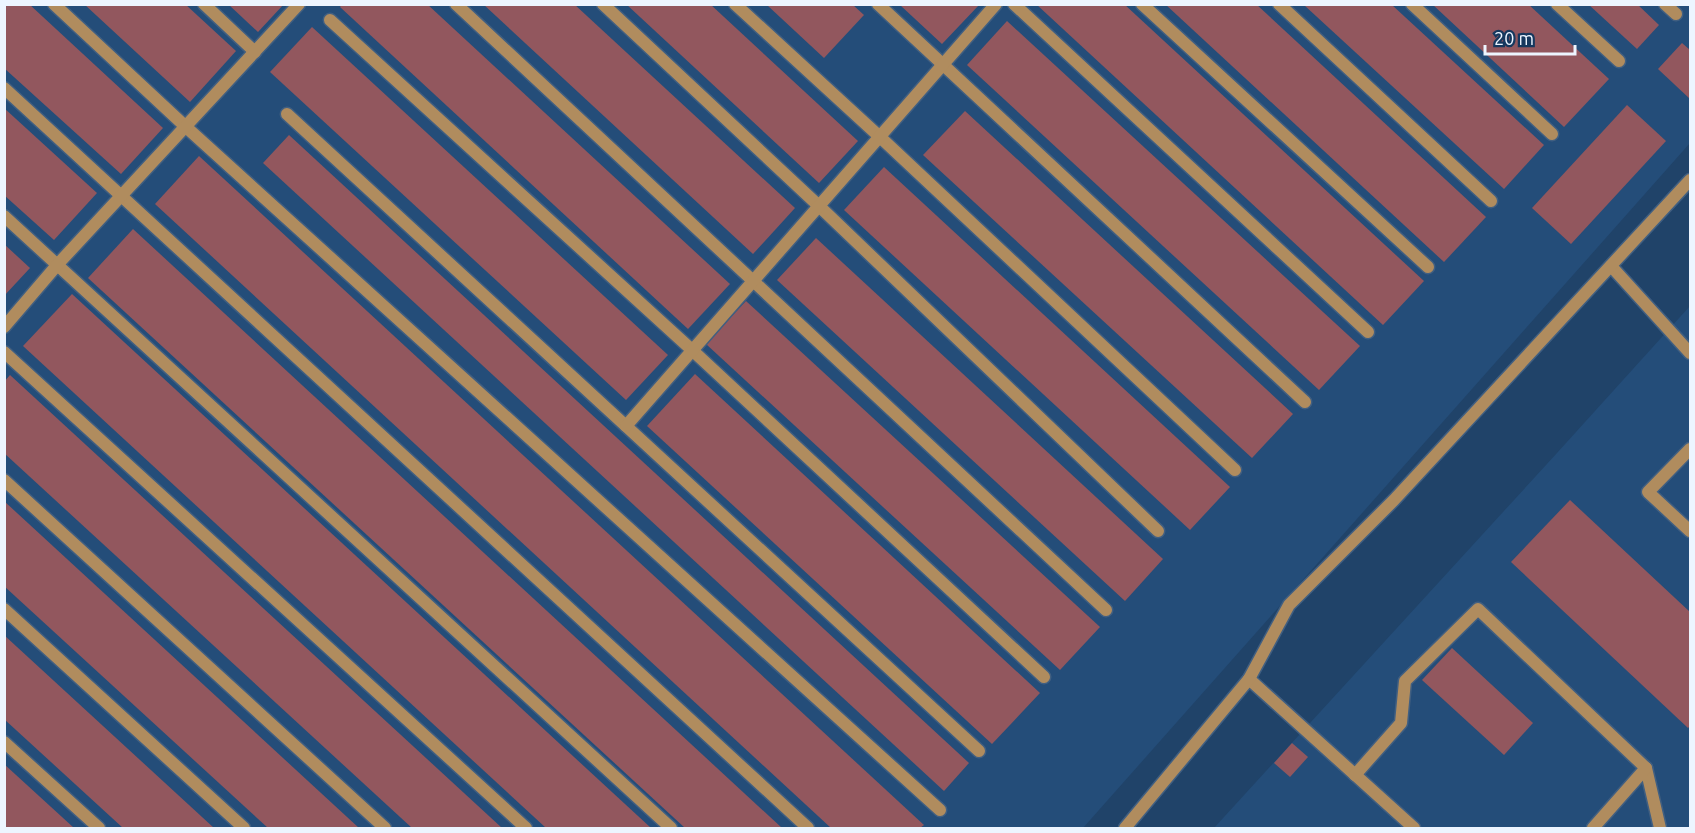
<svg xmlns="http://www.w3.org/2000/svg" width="1695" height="833" font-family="Ubuntu,sans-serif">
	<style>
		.built { fill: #244d79 }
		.building { fill: #92575e }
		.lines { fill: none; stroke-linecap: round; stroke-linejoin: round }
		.lane-casing { stroke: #415f81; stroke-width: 15 }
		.street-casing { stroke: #415f81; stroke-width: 15 }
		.lane { stroke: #b08c5e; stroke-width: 12 }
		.street { stroke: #b08c5e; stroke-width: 12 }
	</style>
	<rect width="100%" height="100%" fill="#204369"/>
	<!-- built -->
	<g class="built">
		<polygon points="5,5 1690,5 1690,143 1083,828 5,828"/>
		<polygon points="1690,306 1690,828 1214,828 1557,453"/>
	</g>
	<!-- building -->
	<g class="building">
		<polygon points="4,4 29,4 163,128 121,174 4,68"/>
		<polygon points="84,4 185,4 236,51 190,102"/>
		<polygon points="228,4 284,4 258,32"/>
		<polygon points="342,4 427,4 730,284 688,329 340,7"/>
		<polygon points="483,4 574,4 795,208 753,254"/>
		<polygon points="626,4 710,4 858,141 819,183"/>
		<polygon points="1036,4 1124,4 1424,281 1383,325"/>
		<polygon points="1165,4 1256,4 1486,217 1444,262"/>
		<polygon points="1432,4 1528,4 1609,79 1564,127"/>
		<polygon points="1588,4 1637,4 1659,25 1637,49"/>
		<polygon points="767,5 853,5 864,15 824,58"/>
		<polygon points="900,5 979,5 942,44"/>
		<polygon points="1304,5 1392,5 1544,145 1504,189"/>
		<polygon points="1007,21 1360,346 1319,390 967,65"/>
		<polygon points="312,27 668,355 626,400 270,72"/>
		<polygon points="1682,43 1690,50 1690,99 1658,69"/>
		<polygon points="1627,105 1666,141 1571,244 1532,208"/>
		<polygon points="4,108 97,193 54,240 4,195"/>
		<polygon points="965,111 1293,414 1252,458 923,155"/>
		<polygon points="289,135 969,763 944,791 263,163"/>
		<polygon points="199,156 924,825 920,828 831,828 155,204"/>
		<polygon points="884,167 1230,487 1190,530 844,210"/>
		<polygon points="133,229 782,828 685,828 88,278"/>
		<polygon points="816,238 1163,559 1125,601 777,280"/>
		<polygon points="4,244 30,268 4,296"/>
		<polygon points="72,294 651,828 546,828 23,346"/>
		<polygon points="746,301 1100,627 1060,670 706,344"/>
		<polygon points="695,374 1040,693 992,744 647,426"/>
		<polygon points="10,375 502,828 412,828 4,453 4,382"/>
		<polygon points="1570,500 1690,612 1690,726 1688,728 1511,562"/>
		<polygon points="4,501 359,828 268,828 4,586"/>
		<polygon points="4,635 214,828 123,828 4,719"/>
		<polygon points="1452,648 1533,723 1504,755 1422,680"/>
		<polygon points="1292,743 1308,757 1290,777 1274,763"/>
		<polygon points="4,764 74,828 4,828"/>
	</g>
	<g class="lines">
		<defs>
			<g id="lane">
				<polyline points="54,4 186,127 940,810"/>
				<polyline points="204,4 255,52"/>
				<polyline points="456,4 1106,610"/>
				<polyline points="603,4 819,206 1158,531"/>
				<polyline points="735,4 880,137 1235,470"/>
				<polyline points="878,4 1305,402"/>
				<polyline points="1014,4 1368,332"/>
				<polyline points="1142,4 1428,267"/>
				<polyline points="1279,4 1491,201"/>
				<polyline points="1412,4 1552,134"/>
				<polyline points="1557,4 1619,61"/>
				<polyline points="1665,4 1676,14"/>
				<polyline points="330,20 692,350 1044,677"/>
				<polyline points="4,88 808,828"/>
				<polyline points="287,114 979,751"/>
				<polyline points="4,216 671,828"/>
				<polyline points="1611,266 1690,353"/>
				<polyline points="4,327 58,264 299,4"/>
				<polyline points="4,352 526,828"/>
				<polyline points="626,426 996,4"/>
				<polyline points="1690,449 1648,492 1690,531"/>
				<polyline points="4,480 385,828"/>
				<polyline points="4,609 244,828"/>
				<polyline points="1249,679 1414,828"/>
				<polyline points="4,742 99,828"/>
				<polyline points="1646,768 1660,828"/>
				<polyline points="1355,775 1401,723 1405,681 1478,609 1646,768 1593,828"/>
			</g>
			<polyline id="street" points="1125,828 1249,679 1289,605 1394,500 1690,180"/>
		</defs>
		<!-- lane casing -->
		<use href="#lane" class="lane-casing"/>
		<!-- street casing -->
		<use href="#street" class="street-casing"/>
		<!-- lane -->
		<use href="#lane" class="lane"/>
		<!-- street -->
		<use href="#street" class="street"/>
	</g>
	<!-- border -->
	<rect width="1695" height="833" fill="none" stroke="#edf5ff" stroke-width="12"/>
	<!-- scale -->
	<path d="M1485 45v9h90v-9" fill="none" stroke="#edf5ff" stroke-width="3"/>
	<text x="1494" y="45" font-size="18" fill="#edf5ff" stroke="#15385e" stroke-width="4.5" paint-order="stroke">20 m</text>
</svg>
